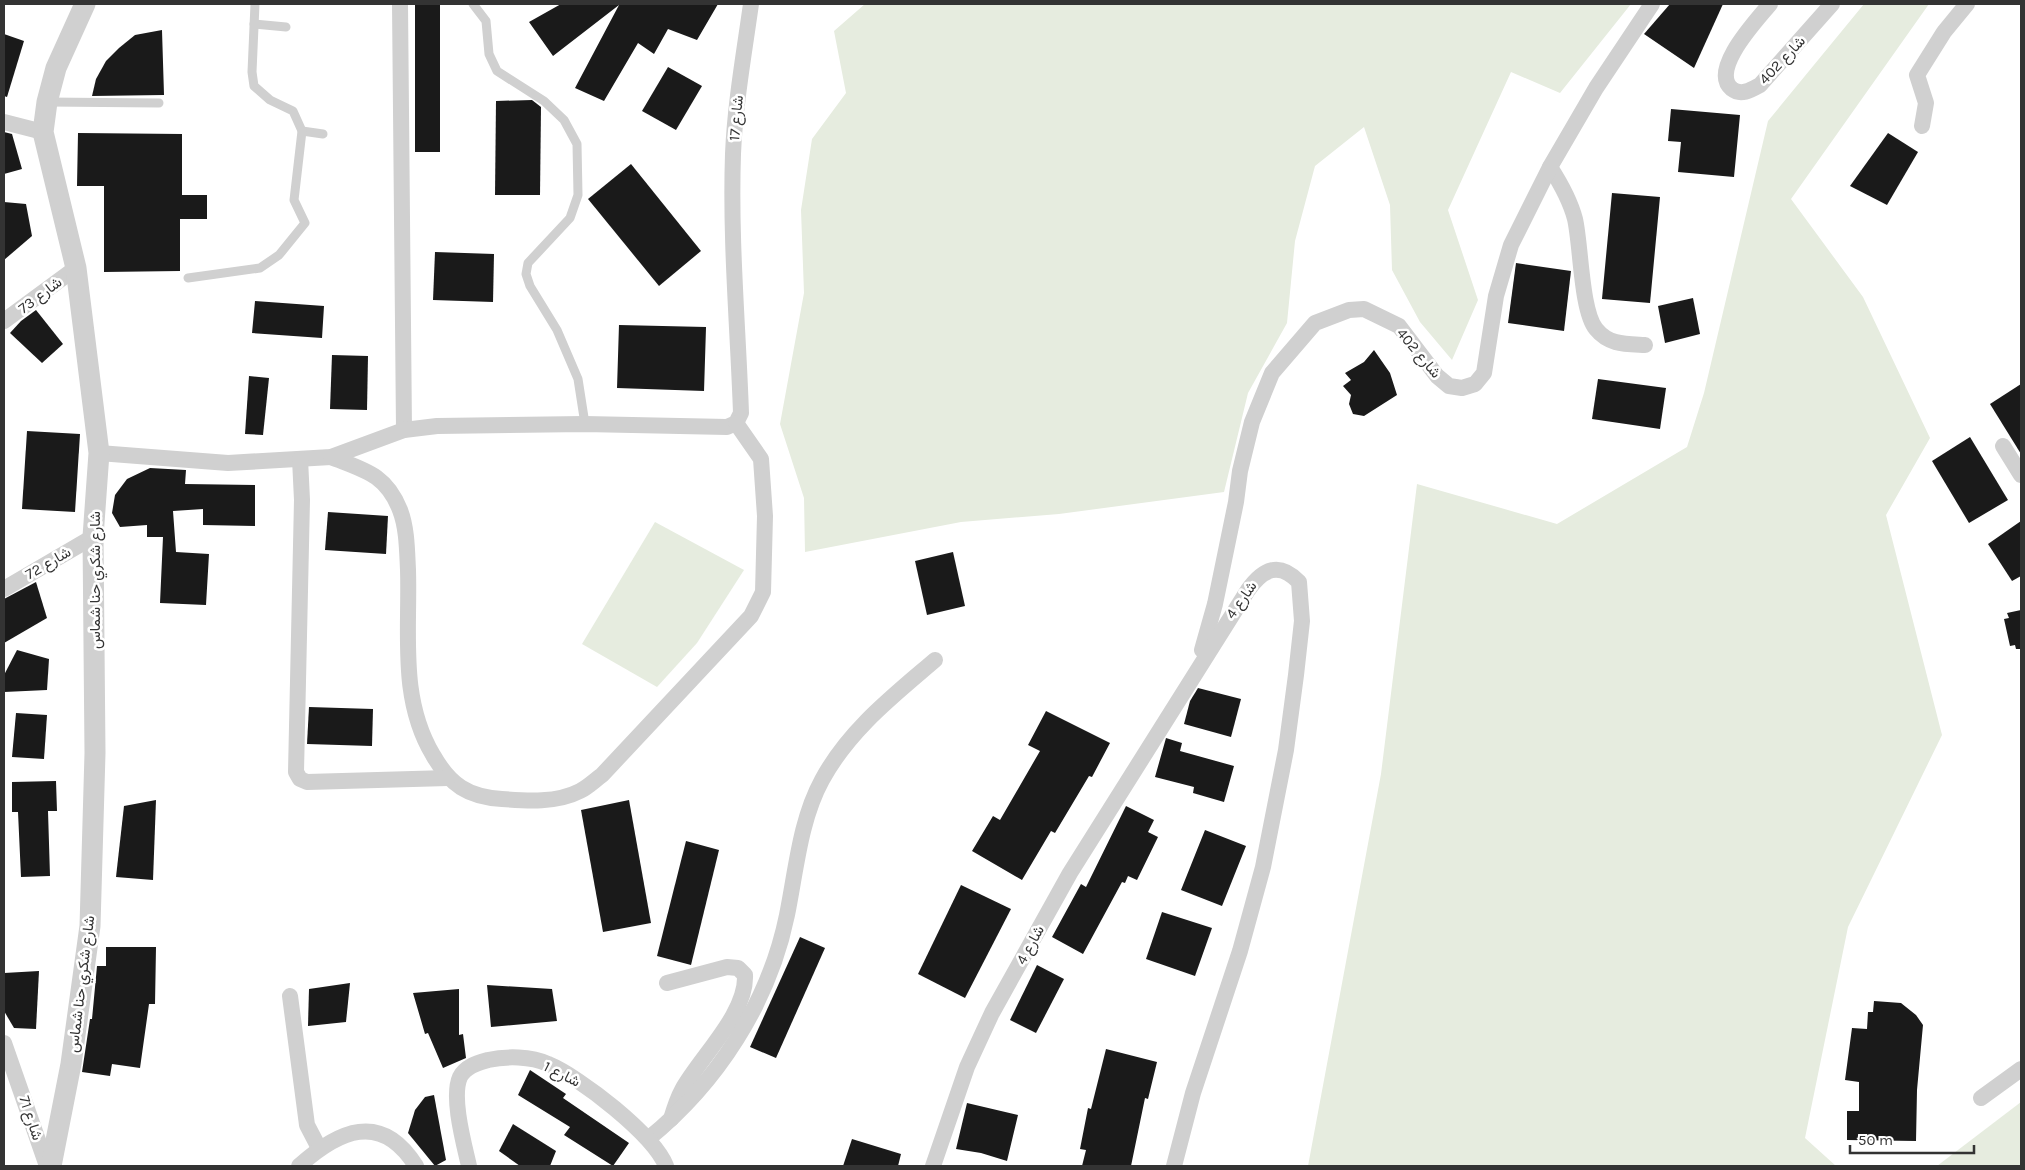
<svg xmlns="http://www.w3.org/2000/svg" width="2025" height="1170" font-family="Karla,Vazirmatn,sans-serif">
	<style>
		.green { fill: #e6ecdf }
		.building { fill: #1a1a1a }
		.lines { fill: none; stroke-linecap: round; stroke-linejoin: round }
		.service { stroke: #d0d0d0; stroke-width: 9 }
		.minor { stroke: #d0d0d0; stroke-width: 16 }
		.tertiary { stroke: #d0d0d0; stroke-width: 21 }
		.labels { text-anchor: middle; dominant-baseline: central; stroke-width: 5; stroke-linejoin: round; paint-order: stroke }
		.street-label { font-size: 15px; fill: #333; stroke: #fff }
	</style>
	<rect width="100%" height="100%" fill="#fff"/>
	<!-- green -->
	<g class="green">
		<polygon points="865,4 1631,4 1560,93 1511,72 1448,210 1478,300 1452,360 1420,322 1392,270 1390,205 1364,127 1315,166 1295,241 1287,323 1248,393 1224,492 1059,514 961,522 805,552 804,498 780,424 804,293 801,210 812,139 846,93 834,31"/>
		<polygon points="1864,4 1929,4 1791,199 1863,297 1930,438 1886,515 1942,735 1848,927 1805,1138 1836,1166 1308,1166 1381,774 1417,484 1557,524 1687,447 1704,393 1768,121"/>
		<polygon points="655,522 744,570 697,643 657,687 582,644"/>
		<polygon points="2021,1102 2021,1166 1937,1166"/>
	</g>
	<!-- building -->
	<g class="building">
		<rect x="415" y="4" width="25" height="148"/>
		<polygon points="561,4 718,4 697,40 668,29 654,54 638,43 604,101 575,88 619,5 553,56 529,22"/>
		<polygon points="1670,4 1723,4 1694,68 1644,34"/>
		<polygon points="162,30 164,95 92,96 96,79 106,61 119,48 135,35"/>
		<polygon points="4,34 24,41 7,97 4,96"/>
		<polygon points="668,67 702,86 676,130 642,111"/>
		<polygon points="532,100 541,107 540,195 495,195 496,101"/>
		<polygon points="1671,109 1740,115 1734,177 1678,172 1681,142 1668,141"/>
		<polygon points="4,132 12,134 22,169 4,174"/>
		<polygon points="78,133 182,134 182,195 207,195 207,219 180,219 180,271 104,272 104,186 77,186"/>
		<polygon points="1888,133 1918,152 1887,205 1850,186"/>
		<polygon points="631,164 701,251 659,286 588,199"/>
		<polygon points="1612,193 1660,197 1650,303 1602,299"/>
		<polygon points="4,202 26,204 32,236 4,260"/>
		<polygon points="435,252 494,254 493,302 433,300"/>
		<polygon points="1516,263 1571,271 1564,331 1508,323"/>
		<polygon points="1693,298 1700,334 1665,343 1658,306"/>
		<polygon points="255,301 324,306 322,338 252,333"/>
		<polygon points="36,310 63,344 42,363 10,333 21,321"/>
		<polygon points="619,325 706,327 704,391 617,388"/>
		<polygon points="1374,350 1390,373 1397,395 1364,416 1353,414 1349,404 1351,395 1343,386 1351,380 1345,373 1364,362"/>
		<polygon points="332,355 368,356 367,410 330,409"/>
		<polygon points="249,376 269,378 263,435 245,434"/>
		<polygon points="1598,379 1666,388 1660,429 1592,419"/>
		<polygon points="2021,384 2021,454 1990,404"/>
		<polygon points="27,431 80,434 75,512 22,509"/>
		<polygon points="1970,437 2008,500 1969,523 1932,461"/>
		<polygon points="150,468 186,470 185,484 255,485 255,526 203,525 203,509 173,511 176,552 209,554 206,605 160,603 163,537 147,537 147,525 120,527 112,513 115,495 127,479"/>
		<polygon points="328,512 388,516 386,554 325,550"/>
		<polygon points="2021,521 2021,576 2012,581 1988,544"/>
		<polygon points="953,552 965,606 927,615 915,561"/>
		<polygon points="36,582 47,618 4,643 4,599"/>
		<polygon points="2021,610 2021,649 2016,649 2015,645 2010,646 2004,619 2009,618 2007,613"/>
		<polygon points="17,650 49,659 47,690 4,692 4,675"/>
		<polygon points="1198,688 1241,699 1231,737 1184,724 1190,701"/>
		<polygon points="309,707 373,709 372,746 307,744"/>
		<polygon points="1046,711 1110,743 1092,777 1089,776 1055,833 1051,831 1022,880 972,851 993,816 1000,820 1040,751 1028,745"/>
		<polygon points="16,713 47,715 44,759 12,757"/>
		<polygon points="1166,738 1182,743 1180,751 1234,766 1224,802 1193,793 1194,787 1155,777"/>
		<polygon points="56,781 57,811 48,811 50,876 21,877 18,812 12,812 12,782"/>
		<polygon points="156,800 153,880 116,877 124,806"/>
		<polygon points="629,800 651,923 603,932 581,810"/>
		<polygon points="1126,806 1154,820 1148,832 1158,837 1137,880 1128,876 1125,883 1122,882 1083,954 1052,937 1081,884 1086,887"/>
		<polygon points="1205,830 1246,846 1222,906 1181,890"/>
		<polygon points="686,841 719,850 691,965 657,956"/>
		<polygon points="961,885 1011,909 965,998 918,974"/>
		<polygon points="1162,912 1212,928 1195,976 1146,959"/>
		<polygon points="800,937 825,948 776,1058 750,1047"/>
		<polygon points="106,947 156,947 155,1004 149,1004 140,1068 112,1064 110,1076 82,1072 90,1019 92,1019 97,966 106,966"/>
		<polygon points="1037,965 1064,979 1036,1033 1010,1020"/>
		<polygon points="39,971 36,1029 14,1028 4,1011 4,973"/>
		<polygon points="350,983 346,1022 308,1026 309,989"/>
		<polygon points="487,985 552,989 557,1021 491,1027"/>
		<polygon points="459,989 459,1035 463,1034 466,1058 443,1068 428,1033 425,1034 413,993"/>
		<polygon points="1874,1001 1901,1003 1916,1015 1923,1025 1917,1090 1916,1141 1847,1140 1847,1111 1859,1111 1859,1082 1845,1080 1852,1028 1867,1029 1868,1012 1873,1012"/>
		<polygon points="1106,1049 1157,1062 1148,1099 1145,1098 1131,1166 1082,1166 1086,1150 1080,1149 1088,1108 1091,1109"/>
		<polygon points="530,1070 566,1094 563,1098 629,1143 613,1166 564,1135 570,1127 518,1095"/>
		<polygon points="434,1095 446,1160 435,1166 408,1133 415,1110 425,1097"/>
		<polygon points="967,1103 1018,1115 1007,1161 981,1153 956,1149"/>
		<polygon points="513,1124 556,1151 550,1166 520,1166 499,1151"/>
		<polygon points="852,1139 901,1154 898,1166 843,1166"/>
	</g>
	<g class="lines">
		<!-- service -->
		<g class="service">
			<polyline points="473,4 486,21 489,54 497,71 544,101 564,120 577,144 578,195 570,218 528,263 526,274 530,286 557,330 578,379 585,424"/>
			<polyline points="254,24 286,27"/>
			<polyline points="47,102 159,103"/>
			<polyline points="302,131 323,134"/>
			<polyline points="188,278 260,268 279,255 305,223 294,200 302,131 293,111 270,100 254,86 252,72 255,4"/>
		</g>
		<!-- minor -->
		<g class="minor">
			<polyline points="400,4 404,430"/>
			<path d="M1770 4C1757 20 1709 70 1732 89 1741 96 1751 90 1760 85L1832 4"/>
			<polyline points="4,122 43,132"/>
			<polyline points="1922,126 1926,103 1917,75 1944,32 1967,4"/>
			<path d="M1550 167C1561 184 1570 200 1575 219 1581 245 1581 311 1596 329 1609 345 1625 344 1645 345"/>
			<polyline points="4,321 76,268"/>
			<polyline points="2003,446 2021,475"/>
			<path d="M99 453 228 463 331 457 404 430 437 426 585 424 727 427 736 423 741 413C738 327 730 240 733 154 735 104 744 54 751 4"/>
			<path d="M331 457C364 470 386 474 400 510 407 528 407 550 408 570 410 633 399 698 433 755 450 785 468 797 502 799 527 801 557 803 580 791 588 787 595 780 602 775L751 616 763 592 765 516 761 459 736 423"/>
			<polyline points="300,459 302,500 296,772 300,779 307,782 448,778"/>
			<polyline points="4,589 93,537"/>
			<polyline points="1202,650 1215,604 1236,502 1240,471 1252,422 1272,373 1315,323 1349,310 1364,309 1399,326 1437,376 1449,386 1462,388 1475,384 1484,373 1496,296 1511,245 1550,167 1596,88 1652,4"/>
			<path d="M667 983 727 967 738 968 745 975C747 1014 700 1057 682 1090 677 1099 674 1109 671 1119"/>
			<polyline points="290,996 307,1125 319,1148"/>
			<polyline points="4,1043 47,1166"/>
			<polyline points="1981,1098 2021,1069"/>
			<path d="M648 1139C717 1083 769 1003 787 915 796 871 800 820 822 780 849 730 893 696 935 660"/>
			<path d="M299 1166C338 1131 381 1110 416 1166"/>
			<path d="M469 1166C464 1144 451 1097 460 1077 466 1066 478 1063 488 1060 506 1056 531 1056 548 1064 580 1077 654 1135 666 1166"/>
			<path d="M933 1166 967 1067 992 1013 1070 873 1248 590C1263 569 1279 561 1299 582L1302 621 1296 675 1286 750 1263 867 1240 951 1193 1093 1174 1166"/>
		</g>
		<!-- tertiary -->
		<polyline class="tertiary" points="51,1166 71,1064 90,926 95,753 93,537 99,453 76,268 43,132 47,102 56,68 85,4"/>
	</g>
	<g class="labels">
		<!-- street labels -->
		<g class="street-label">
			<text transform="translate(1782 60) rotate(-47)">شارع 402</text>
			<text transform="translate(736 118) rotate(-85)">شارع 17</text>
			<text transform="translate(40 295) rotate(-37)">شارع 73</text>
			<text transform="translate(1419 353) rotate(50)">شارع 402</text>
			<text transform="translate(48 563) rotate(-30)">شارع 72</text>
			<text transform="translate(95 580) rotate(-90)">شارع شكري حنا شماس</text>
			<text transform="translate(1241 600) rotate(-55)">شارع 4</text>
			<text transform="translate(1030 945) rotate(-61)">شارع 4</text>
			<text transform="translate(81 984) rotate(-83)">شارع شكري حنا شماس</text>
			<text transform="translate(562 1074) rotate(27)">شارع 1</text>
			<text transform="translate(31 1118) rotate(72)">شارع 71</text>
		</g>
	</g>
	<!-- border -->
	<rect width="2025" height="1170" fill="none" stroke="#333333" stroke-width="10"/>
	<!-- scale -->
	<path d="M1850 1145v8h124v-8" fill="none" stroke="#333333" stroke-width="2.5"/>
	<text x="1858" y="1145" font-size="15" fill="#333333" stroke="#ffffff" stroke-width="4" paint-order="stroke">50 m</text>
</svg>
